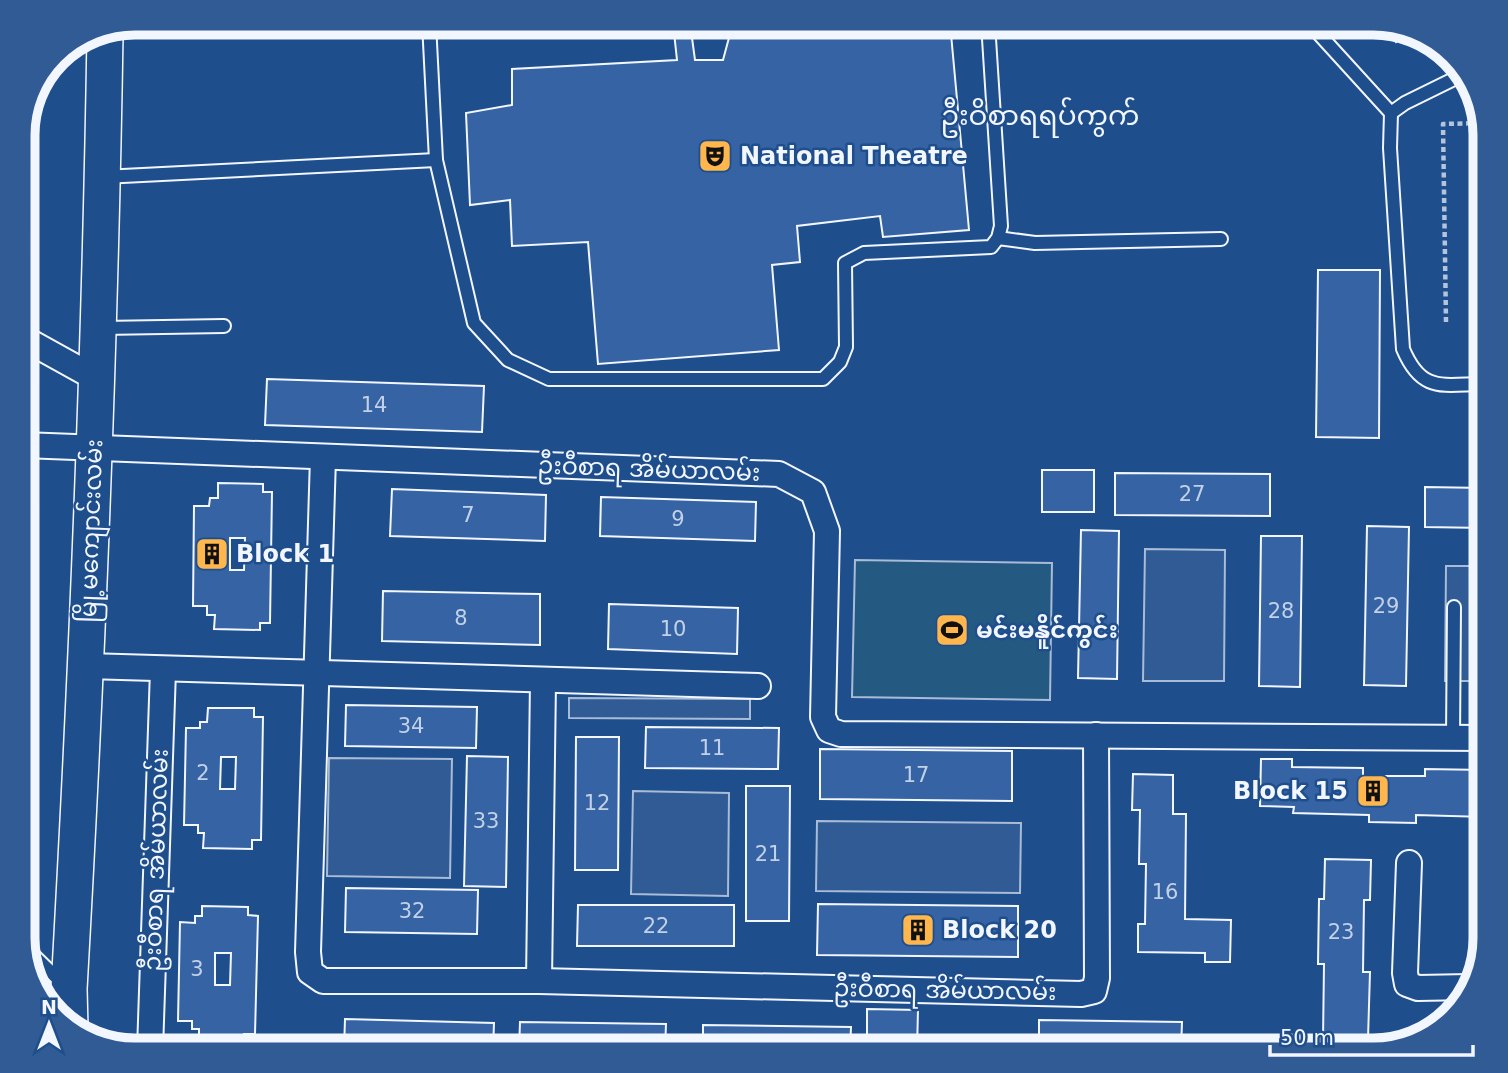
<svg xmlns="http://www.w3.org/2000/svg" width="1508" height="1073" font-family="'DejaVu Sans','Noto Sans Myanmar',sans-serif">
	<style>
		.green { fill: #245a82; stroke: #a8bbd7; stroke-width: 2 }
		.parking { fill: #305b95; stroke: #a8bbd7; stroke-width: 2 }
		.building { fill: #3563a3; stroke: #f2f6ff; stroke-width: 2; fill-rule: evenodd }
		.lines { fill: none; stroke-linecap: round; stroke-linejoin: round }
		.lane-casing { stroke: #f2f6ff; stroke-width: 16 }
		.street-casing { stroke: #f2f6ff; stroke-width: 28 }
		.secondary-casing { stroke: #f2f6ff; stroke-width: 38 }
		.path { stroke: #b3c4dc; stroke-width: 4.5; stroke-dasharray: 5 3.5; stroke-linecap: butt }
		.lane { stroke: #1f4e8c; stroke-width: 12 }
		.street { stroke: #1f4e8c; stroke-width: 24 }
		.secondary { stroke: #1f4e8c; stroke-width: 35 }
		.labels { text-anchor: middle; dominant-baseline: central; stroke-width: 5; stroke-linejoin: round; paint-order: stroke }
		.number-label { font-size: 21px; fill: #c3d1e8 }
		.poi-label { font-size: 24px; font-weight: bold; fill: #f2f6ff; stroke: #1f4e8c; text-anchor: start }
		.street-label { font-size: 24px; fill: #f2f6ff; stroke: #1f4e8c }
		.quarter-label { font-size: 28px; fill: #f2f6ff; stroke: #1f4e8c }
		.rim { fill: none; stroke: #f2f6ff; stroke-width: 9 }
	</style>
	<rect width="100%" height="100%" fill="#1f4e8c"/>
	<!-- green -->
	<polygon class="green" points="855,560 1052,563 1050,700 852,697"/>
	<!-- parking -->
	<g class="parking">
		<polygon points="1145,549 1225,550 1224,681 1143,681"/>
		<polygon points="1446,566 1485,566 1485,681 1445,681"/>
		<polygon points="569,698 750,699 750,719 569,718"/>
		<polygon points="329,758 452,759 450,878 327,876"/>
		<polygon points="633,791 729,793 728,896 631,894"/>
		<polygon points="817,821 1021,823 1020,893 816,891"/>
	</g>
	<!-- building -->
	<g class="building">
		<polygon points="673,23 690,23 695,60 723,60 730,34 772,32 771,23 950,23 969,230 883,237 880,216 797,226 800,262 772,265 779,350 598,364 588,242 512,246 510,200 470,205 466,113 512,105 512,69 677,60"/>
		<polygon points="1382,26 1406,34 1396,42"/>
		<polygon points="1318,270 1380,270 1379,438 1316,437"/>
		<polygon points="267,379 484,386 482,432 265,425"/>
		<rect x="1042" y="470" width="52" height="42"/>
		<polygon points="1115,473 1270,474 1270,516 1115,515"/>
		<path d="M218 483 263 484V492H272L270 623H260V630L214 629 215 615H207V606H193L194 506H209L210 498H218ZM230 538H245L244 570H230Z"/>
		<polygon points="1425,487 1485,488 1485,528 1425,527"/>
		<polygon points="392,489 546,495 545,541 390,536"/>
		<polygon points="601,497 756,502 755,541 600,536"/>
		<polygon points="1367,526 1409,527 1406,686 1364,685"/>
		<polygon points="1081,530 1119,531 1117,679 1078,678"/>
		<polygon points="1261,536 1302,536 1300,687 1259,686"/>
		<polygon points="383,591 540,594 540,645 382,641"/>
		<polygon points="609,604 738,608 737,654 608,649"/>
		<polygon points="346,705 477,707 476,748 345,746"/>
		<path d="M208 708H254V717H263L261 840H252V849L203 848 204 833H198V825H184L186 728H200V722H207ZM221 757H236L235 789H220Z"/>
		<polygon points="646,727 779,728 778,769 645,768"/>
		<polygon points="576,737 619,737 618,870 575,870"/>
		<polygon points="820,749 1012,751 1012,801 820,799"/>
		<polygon points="467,756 508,757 506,887 464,886"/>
		<polygon points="1261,759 1292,759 1292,767 1363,768 1363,776 1425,776 1425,769 1485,770 1485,817 1416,815 1416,823 1369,822 1369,815 1293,813 1294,807 1260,806"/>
		<polygon points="1133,774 1173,775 1173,814 1186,814 1185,919 1231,920 1230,962 1205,962 1205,953 1138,952 1138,924 1145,924 1146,864 1139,864 1140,810 1132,810"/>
		<polygon points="746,786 790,786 789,921 746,921"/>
		<polygon points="1325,859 1371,860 1370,900 1364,900 1363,972 1370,972 1368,1039 1363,1039 1363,1050 1316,1050 1316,1040 1323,1040 1324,964 1318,964 1319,899 1324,899"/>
		<polygon points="346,888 478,890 477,934 345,932"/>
		<polygon points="818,904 1018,906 1018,957 817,955"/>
		<polygon points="578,905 734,905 734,946 577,946"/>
		<path d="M202 906 248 907V915L258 916 255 1034H244L243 1045 199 1044V1029H192V1021H178L180 922 195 923V916H202ZM215 953H231L230 985H215Z"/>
		<polygon points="867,1009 918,1010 917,1050 867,1050"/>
		<polygon points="345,1019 494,1023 493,1050 344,1050"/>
		<polygon points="1039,1020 1182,1022 1181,1050 1039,1050"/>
		<polygon points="520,1022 666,1024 665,1050 519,1050"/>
		<polygon points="703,1025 851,1027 850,1050 703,1050"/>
	</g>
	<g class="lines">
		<defs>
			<g id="lane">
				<polyline points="429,23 436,160 474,323 508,360 549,379 823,379 840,362 846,347 845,263 864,253 991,247 998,238 1001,226 988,23"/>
				<path d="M1309 23 1391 113 1390 148 1403 349C1422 394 1443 384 1485 384"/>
				<polyline points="1391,113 1405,103 1464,74"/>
				<polyline points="103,177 436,160"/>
				<polyline points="998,238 1035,243 1221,239"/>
				<polyline points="102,328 224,326"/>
				<polyline points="1453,738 1454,607"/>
				<polyline points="23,945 63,984"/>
			</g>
			<g id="street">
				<polyline points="23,338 97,379"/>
				<polyline points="23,445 779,474 813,492 827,531 823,717 829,730 841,734 1485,738"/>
				<polyline points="323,457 308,952 310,972 323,981 539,981 1081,994 1094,991 1097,978 1096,735"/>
				<polyline points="87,666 758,686"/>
				<polyline points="1409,863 1405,973 1407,984 1418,988 1469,987"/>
				<polyline points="539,981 543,681"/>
				<polyline points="150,1050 163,670"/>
			</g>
			<path id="secondary" d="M70 1028 69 989C87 670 100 353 105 34"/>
		</defs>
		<!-- lane casing -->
		<use href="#lane" class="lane-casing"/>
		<!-- street casing -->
		<use href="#street" class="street-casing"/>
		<!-- secondary casing -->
		<use href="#secondary" class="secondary-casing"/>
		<!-- path -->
		<polyline class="path" points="1446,322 1443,124 1482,123"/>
		<!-- lane -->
		<use href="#lane" class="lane"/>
		<!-- street -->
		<use href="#street" class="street"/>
		<!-- secondary -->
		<use href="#secondary" class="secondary"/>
	</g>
	<!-- icons -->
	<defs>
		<symbol id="theatre-square" viewBox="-11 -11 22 22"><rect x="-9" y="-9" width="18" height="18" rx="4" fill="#ffb74d" stroke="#1f4e8c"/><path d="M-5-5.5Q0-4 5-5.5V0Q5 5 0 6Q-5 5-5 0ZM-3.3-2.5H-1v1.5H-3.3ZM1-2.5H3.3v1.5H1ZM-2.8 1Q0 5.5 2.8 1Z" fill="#111"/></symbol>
		<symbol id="building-square" viewBox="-11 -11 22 22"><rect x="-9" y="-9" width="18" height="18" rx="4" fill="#ffb74d" stroke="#1f4e8c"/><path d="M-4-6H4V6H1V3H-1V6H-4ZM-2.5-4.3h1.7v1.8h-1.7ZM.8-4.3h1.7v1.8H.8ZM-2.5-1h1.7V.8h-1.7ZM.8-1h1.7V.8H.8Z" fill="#111"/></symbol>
		<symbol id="stadium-square" viewBox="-11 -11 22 22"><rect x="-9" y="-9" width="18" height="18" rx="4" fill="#ffb74d" stroke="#1f4e8c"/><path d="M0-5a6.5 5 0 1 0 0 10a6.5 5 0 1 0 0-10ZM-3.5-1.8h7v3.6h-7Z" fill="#111"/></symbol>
	</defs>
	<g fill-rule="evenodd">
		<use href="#theatre-square" x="696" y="137" width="38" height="38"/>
		<use href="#building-square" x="193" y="535" width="38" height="38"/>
		<use href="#stadium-square" x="933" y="611" width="38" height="38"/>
		<use href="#building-square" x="1354" y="772" width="38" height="38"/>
		<use href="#building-square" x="899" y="911" width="38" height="38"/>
	</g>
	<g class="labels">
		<!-- number labels -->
		<g class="number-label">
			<text x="374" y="405">14</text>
			<text x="1192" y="494">27</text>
			<text x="468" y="515">7</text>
			<text x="678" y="519">9</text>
			<text x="1386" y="606">29</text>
			<text x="1281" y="611">28</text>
			<text x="461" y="618">8</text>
			<text x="673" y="629">10</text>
			<text x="411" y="726">34</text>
			<text x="712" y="748">11</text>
			<text x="203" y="773">2</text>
			<text x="916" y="775">17</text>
			<text x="597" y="803">12</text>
			<text x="486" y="821">33</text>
			<text x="768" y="854">21</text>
			<text x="1165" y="892">16</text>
			<text x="412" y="911">32</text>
			<text x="656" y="926">22</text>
			<text x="1341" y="932">23</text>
			<text x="197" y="969">3</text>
		</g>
		<!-- poi labels -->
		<g class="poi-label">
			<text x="740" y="156">National Theatre</text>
			<text x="236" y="554">Block 1</text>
			<text x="976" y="630">မင်းမနိူင်ကွင်း</text>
			<text x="1348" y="791" text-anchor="end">Block 15</text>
			<text x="942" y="930">Block 20</text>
		</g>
		<!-- street labels -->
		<g class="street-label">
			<text transform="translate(649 469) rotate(2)">ဦးဝီစာရ အိမ်ယာလမ်း</text>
			<text transform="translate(91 531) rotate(-88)">မြို့မကျောင်းလမ်း</text>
			<text transform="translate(156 860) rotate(-88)">ဦးဝီစာရ အိမ်ယာလမ်း</text>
			<text transform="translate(945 990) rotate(1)">ဦးဝီစာရ အိမ်ယာလမ်း</text>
		</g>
		<!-- quarter labels -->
		<g class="quarter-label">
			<text x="1040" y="115">ဦးဝိစာရရပ်ကွက်</text>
		</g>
	</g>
	<!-- crop -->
	<path d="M0 0H1508V1073H0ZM135 35H1373A100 100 0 0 1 1473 135V938A100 100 0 0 1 1373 1038H135A100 100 0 0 1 35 938V135A100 100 0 0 1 135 35Z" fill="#305b95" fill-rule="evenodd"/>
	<path class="rim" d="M135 35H1373A100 100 0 0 1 1473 135V938A100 100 0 0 1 1373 1038H135A100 100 0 0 1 35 938V135A100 100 0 0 1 135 35Z"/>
	<!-- north arrow -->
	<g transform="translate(49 1024)" stroke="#1f4e8c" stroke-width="5" paint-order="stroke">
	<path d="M0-5L12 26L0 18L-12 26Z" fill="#f2f6ff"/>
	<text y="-10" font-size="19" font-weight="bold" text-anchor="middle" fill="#f2f6ff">N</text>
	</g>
	<!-- scale -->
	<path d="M1270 1045v10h203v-10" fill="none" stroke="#f2f6ff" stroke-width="3.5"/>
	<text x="1280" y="1045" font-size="21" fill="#f2f6ff" stroke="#1f4e8c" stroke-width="5" paint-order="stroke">50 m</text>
</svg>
